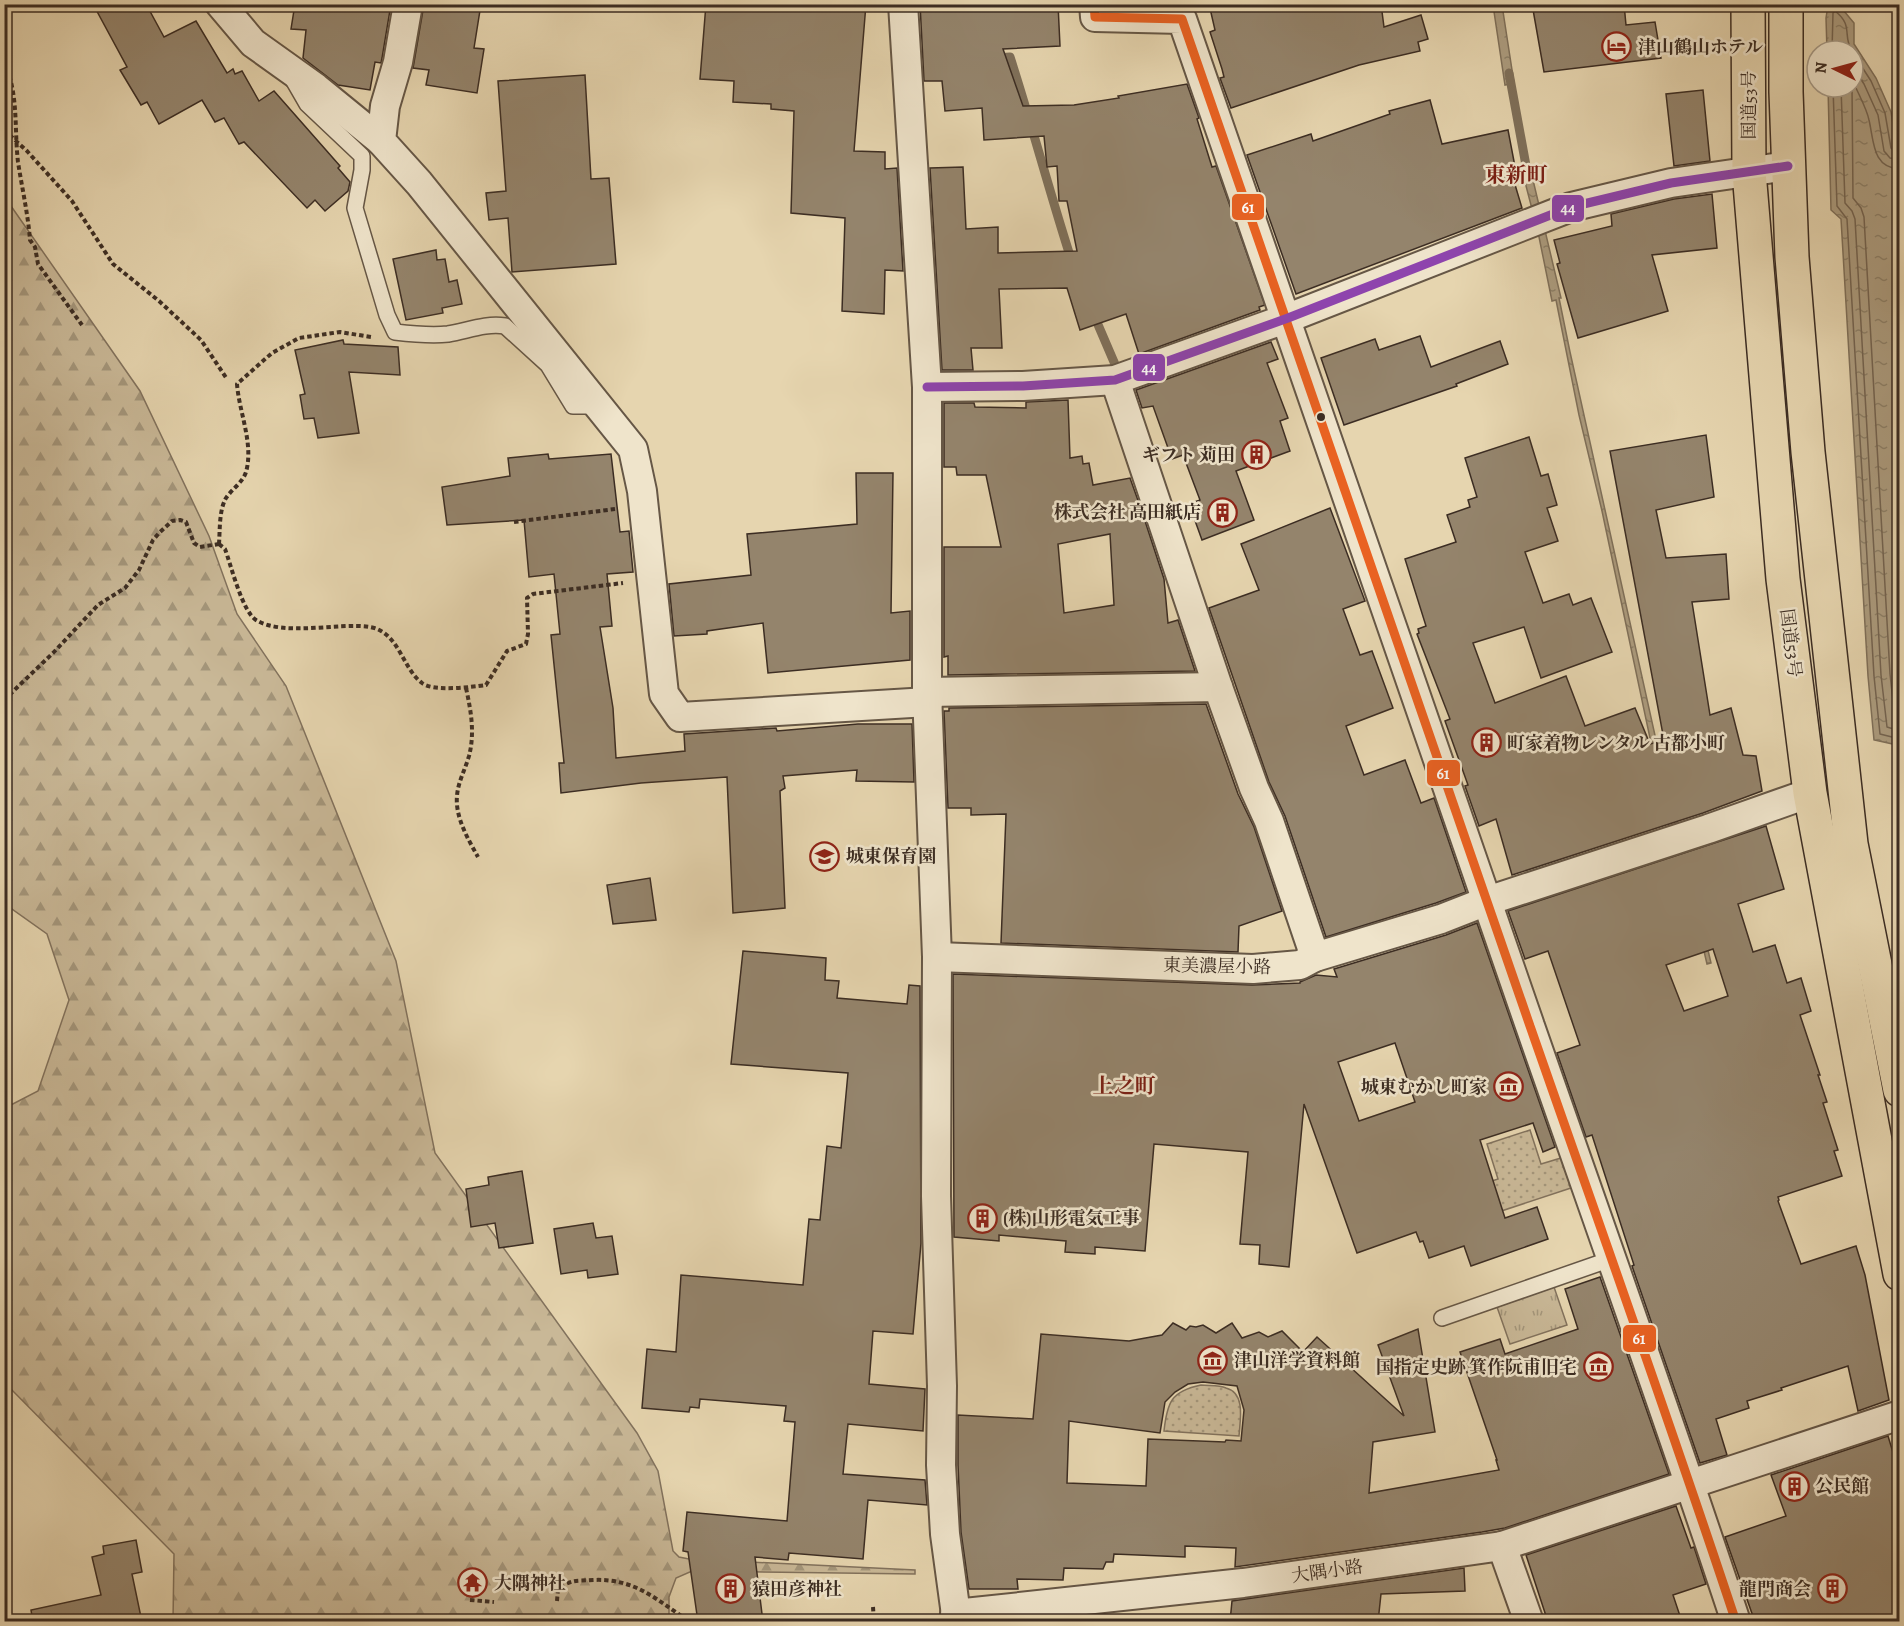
<svg xmlns="http://www.w3.org/2000/svg" width="1904" height="1626" font-family="Alegreya,'Noto Serif JP',serif">
	<style>
		.grass { fill: url(#grass-tufts); stroke: #82725d; stroke-width: 1.5 }
		.forest { fill: url(#forest-firs); stroke: #82725d; stroke-width: 1.5 }
		.garden { fill: url(#garden-dots); stroke: #82725d; stroke-width: 1.5 }
		.water { fill: url(#water-ripples); stroke: #7f705a; stroke-width: 1.5 }
		.lines { fill: none; stroke-linecap: round; stroke-linejoin: round }
		.shore { stroke: #746451; stroke-width: 1.5 }
		.stream { stroke: #7f705a; stroke-width: 9 }
		.building { fill: #94846c; stroke: #3c2d23; stroke-width: 1.5; fill-rule: evenodd }
		.service-casing { stroke: #665746; stroke-width: 18 }
		.minor-casing { stroke: #665746; stroke-width: 32 }
		.trunk-casing { stroke: #3c2d23; stroke-width: 36 }
		.path { stroke: #3c2d23; stroke-width: 4; stroke-dasharray: 4.5 3; stroke-linecap: butt }
		.service { stroke: #efe4cb; stroke-width: 15 }
		.minor { stroke: #efe4cb; stroke-width: 28 }
		.trunk { stroke: #e6d5af; stroke-width: 33 }
		.bus-1-casing { stroke: #efe4cb; stroke-width: 14 }
		.bus-2-casing { stroke: #efe4cb; stroke-width: 14 }
		.bus-1 { stroke: #e96222; stroke-width: 9 }
		.bus-2 { stroke: #8e44ad; stroke-width: 9 }
		.bus-dot { fill: #3c2d23; stroke: #efe4cb; stroke-width: 2 }
		.labels { text-anchor: middle; dominant-baseline: central; stroke-width: 5; stroke-linejoin: round; paint-order: stroke }
		.poi-label { font-size: 18px; font-weight: bold; fill: #3c2d23; stroke: #efe4cb; text-anchor: start }
		.street-label { font-size: 18px; fill: #3c2d23; stroke: #efe4cb }
		.quarter-label { font-size: 21px; font-weight: bold; fill: #7a1f14; stroke: #efe4cb }
		.line-badge { stroke: #efe4cb; stroke-width: 2 }
		.badge-label { font-size: 16px; text-anchor: middle; font-weight: bold; fill: #fff }
	</style>
	<defs>
		<pattern id="grass-tufts" width="24" height="20" patternUnits="userSpaceOnUse" patternTransform="scale(1.5)"><rect width="24" height="20" fill="#c9b897"/><path d="M3 7l-1-3M5 7V3M7 7l1-3M15 17l-1-3M17 17v-4M19 17l1-3" fill="none" stroke="#a4967b"/></pattern>
		<pattern id="forest-firs" width="22" height="20" patternUnits="userSpaceOnUse" patternTransform="scale(1.5)"><rect width="22" height="20" fill="#c9b897"/><path d="M5 1l3.5 6h-7zM16 11l3.5 6h-7z" fill="#a4967b"/></pattern>
		<pattern id="garden-dots" width="8" height="8" patternUnits="userSpaceOnUse" patternTransform="scale(1.5)"><rect width="8" height="8" fill="#c9b897"/><path d="M2 2h.1M6 6h.1" fill="none" stroke="#a4967b" stroke-width="1.8" stroke-linecap="round"/></pattern>
		<pattern id="water-ripples" width="26" height="14" patternUnits="userSpaceOnUse" patternTransform="scale(1.5)"><rect width="26" height="14" fill="#ac9c7f"/><path d="M2 4q2-2 4 0t4 0M15 11q2-2 4 0t4 0" fill="none" stroke="#8d8068"/></pattern>
	</defs>
	<rect width="100%" height="100%" fill="#e6d5af"/>
	<filter id="stains"><feTurbulence type="fractalNoise" baseFrequency=".00333" numOctaves="4"/><feColorMatrix values="0 0 0 0 .2 0 0 0 0 .09 0 0 0 0 .02 0 0 0 .5 -.17"/></filter>
	<radialGradient id="worn" r=".72"><stop offset=".6" stop-color="#630" stop-opacity="0"/><stop offset="1" stop-color="#630" stop-opacity=".3"/></radialGradient>
	<!-- grass -->
	<polygon class="grass" points="1554,1287 1567,1325 1510,1344 1497,1307"/>
	<!-- forest -->
	<polygon class="forest" points="4,196 140,391 209,536 237,614 286,686 396,961 435,1153 637,1433 658,1471 673,1551 679,1557 689,1559 915,1570 915,1574 692,1571 676,1578 669,1597 669,1621 173,1621 174,1554 5,1383 5,1108 38,1091 69,1000 47,934 5,904"/>
	<!-- garden -->
	<g class="garden">
		<polygon points="1530,1130 1541,1164 1561,1158 1571,1188 1462,1224 1453,1194 1498,1179 1487,1144"/>
		<path d="M1201 1385C1209 1386 1219 1385 1226 1388 1246 1393 1240 1421 1239 1436L1164 1431C1167 1403 1171 1391 1201 1385Z"/>
	</g>
	<!-- water -->
	<g class="water">
		<polygon points="1493,5 1502,5 1514,83 1505,85"/>
		<polygon points="1828,5 1839,5 1854,23 1854,44 1876,78 1891,112 1897,147 1899,150 1899,751 1897,745 1874,740 1868,676 1841,219 1831,210 1828,87 1853,87 1853,51 1827,51 1826,18"/>
		<polygon points="1533,180 1561,298 1559,298 1570,352 1660,758 1692,882 1711,963 1707,964 1696,917 1682,883 1669,828 1602,511 1579,415 1556,300 1552,301 1538,232 1525,182"/>
	</g>
	<g class="lines">
		<!-- shore -->
		<g class="shore">
			<path d="M1832 51 1833 13 1835 11C1854 26 1842 35 1852 51"/>
			<polyline points="1853,53 1871,81 1885,113 1891,148 1895,152 1900,152"/>
			<polyline points="1853,67 1864,84 1878,115 1884,151 1890,158 1900,160"/>
			<polyline points="1833,87 1837,206 1847,219 1874,676 1880,734 1900,739"/>
			<polyline points="1841,87 1845,203 1852,211 1855,219 1881,675 1887,727 1900,731"/>
			<polyline points="1852,87 1853,198 1861,208 1864,217 1890,674 1895,719 1900,722"/>
			<path d="M1853 87 1856 88C1861 99 1867 110 1869 120 1874 141 1872 168 1900 169"/>
		</g>
		<!-- stream -->
		<g class="stream">
			<path d="M995 58 1010 57C1032 125 1050 194 1072 262"/>
			<polyline points="1509,73 1527,171"/>
			<polyline points="1093,313 1117,369 1123,367"/>
		</g>
	</g>
	<!-- building -->
	<g class="building">
		<polygon points="93,4 146,4 164,37 196,21 227,73 233,69 235,74 242,71 259,101 274,91 340,166 338,168 350,182 348,191 325,211 315,200 307,208 244,142 239,144 224,118 215,122 202,100 159,124 147,102 141,105 120,70 127,67"/>
		<polygon points="295,4 391,4 382,58 381,63 375,62 370,90 338,85 303,58 306,30 291,29"/>
		<polygon points="424,4 481,4 474,48 484,49 477,93 426,85 429,70 413,68"/>
		<polygon points="706,4 866,4 854,151 885,152 885,169 897,168 903,271 885,270 884,314 842,311 845,218 791,213 794,111 771,109 771,104 733,102 734,81 700,79"/>
		<polygon points="920,4 1058,4 1060,46 1003,49 1023,106 1074,105 1119,98 1118,96 1187,84 1199,118 1197,119 1212,167 1216,166 1265,305 1259,307 1260,310 1139,354 1126,314 1080,330 1067,288 999,289 1002,348 971,348 973,370 942,370 930,168 963,167 966,229 998,227 998,253 1077,251 1067,201 1059,201 1057,166 1047,167 1044,136 984,140 982,108 945,111 942,81 924,81"/>
		<polygon points="1209,4 1381,4 1384,27 1421,15 1428,39 1418,42 1420,51 1359,65 1231,108 1220,78 1224,77 1222,69 1210,32 1215,30"/>
		<polygon points="1532,4 1624,4 1626,25 1655,22 1661,58 1544,72"/>
		<polygon points="585,75 591,179 609,178 616,264 512,272 508,218 489,220 486,193 506,191 498,81"/>
		<polygon points="1703,90 1710,161 1674,166 1666,94"/>
		<polygon points="1430,100 1442,144 1508,130 1517,177 1513,178 1522,208 1296,294 1247,155 1311,134 1313,141 1390,114 1389,111"/>
		<polygon points="1712,194 1717,248 1652,255 1668,311 1578,338 1557,264 1560,263 1554,240 1612,226 1611,214 1674,199"/>
		<polygon points="436,250 437,260 445,259 449,282 457,280 462,304 442,308 443,313 406,320 393,259"/>
		<polygon points="1420,336 1431,367 1500,341 1508,364 1456,384 1457,386 1344,425 1321,358 1375,339 1379,350"/>
		<polygon points="343,340 344,344 398,347 400,375 349,372 359,433 318,438 314,418 304,419 300,395 305,394 295,350"/>
		<polygon points="1271,342 1278,359 1267,363 1288,418 1280,421 1290,451 1236,471 1254,520 1202,540 1189,504 1200,500 1183,455 1172,459 1153,406 1142,408 1136,390"/>
		<path d="M1068 400 1070 458 1082 456 1083 464 1089 463 1093 485 1130 478 1140 506 1143 522 1145 521 1164 579 1168 623 1178 620 1195 671 948 675V656L944 657V547H1001L986 475H957L956 467H944V403H974L975 407 1026 408V402ZM1110 534 1114 605 1064 613 1058 544Z"/>
		<polygon points="1706,435 1714,497 1656,510 1666,558 1726,554 1729,599 1692,602 1710,715 1731,708 1743,755 1756,756 1762,791 1703,813 1512,875 1496,819 1479,826 1465,786 1468,785 1445,721 1450,719 1417,634 1419,633 1418,629 1426,626 1405,559 1456,542 1447,515 1470,507 1468,500 1477,497 1465,458 1529,437 1541,476 1548,474 1557,505 1547,508 1558,541 1525,552 1543,603 1569,594 1573,605 1591,598 1612,652 1541,678 1524,627 1473,643 1495,703 1566,676 1585,726 1635,708 1650,744 1664,740 1610,451"/>
		<polygon points="548,454 549,459 611,454 620,532 629,531 633,572 607,574 612,626 600,627 613,708 616,758 685,751 684,734 776,728 777,731 858,724 912,724 914,782 856,781 857,770 783,776 785,788 780,791 785,908 733,913 727,777 641,783 561,793 559,763 564,763 551,635 560,634 554,574 529,577 524,520 447,525 442,487 510,476 508,458"/>
		<polygon points="856,473 893,473 891,613 910,611 910,660 768,673 763,623 707,631 707,634 674,636 669,584 751,575 747,534 857,524"/>
		<polygon points="1330,508 1365,601 1343,609 1360,655 1372,651 1393,708 1346,726 1364,775 1405,760 1421,803 1434,798 1466,892 1436,903 1326,937 1285,816 1269,782 1209,608 1259,590 1241,544"/>
		<polygon points="1206,704 1238,794 1254,827 1282,911 1239,926 1238,952 1001,943 1006,814 971,815 971,808 948,808 944,711 949,711 949,708"/>
		<path d="M1766 826 1784 889 1738 904 1753 952 1775 945 1787 983 1801 978 1811 1011 1800 1015 1820 1075H1818L1827 1102 1823 1103 1838 1150 1834 1151 1842 1176 1778 1197 1779 1200 1778 1201 1801 1264 1856 1246 1865 1275 1889 1400 1858 1411 1848 1366 1781 1388 1782 1390 1747 1401 1749 1408 1716 1419 1727 1455 1700 1463 1632 1266 1634 1265 1592 1135 1586 1137 1557 1053 1580 1045 1548 951 1525 959 1508 911ZM1713 949 1728 996 1684 1011 1666 965Z"/>
		<polygon points="650,878 656,920 613,924 607,885"/>
		<path d="M1477 923 1555 1147 1543 1152 1533 1123 1480 1140 1505 1218 1537 1207 1548 1239 1471 1266 1464 1246 1429 1258 1423 1241 1420 1242 1416 1232 1357 1253 1304 1104 1289 1267 1259 1264 1260 1245 1240 1244 1248 1152 1154 1144 1145 1251 1095 1247V1254L1065 1252 1066 1241 999 1235V1241L954 1237 953 974 1252 985 1300 983V982L1316 975 1337 977 1334 969 1446 935ZM1395 1043 1415 1102 1359 1121 1338 1062Z"/>
		<polygon points="743,951 826,958 825,980 839,981 837,998 907,1004 909,985 920,986 921,1243 913,1334 873,1331 869,1384 925,1389 923,1431 848,1424 843,1474 925,1480 927,1505 868,1500 863,1559 789,1553 788,1560 755,1557 763,1622 698,1622 688,1552 683,1551 687,1512 787,1521 795,1422 784,1421 786,1406 700,1399 699,1408 690,1407 689,1412 642,1408 647,1349 676,1352 681,1275 803,1285 809,1219 820,1220 827,1146 841,1148 848,1073 731,1064"/>
		<polygon points="522,1171 533,1243 499,1248 495,1223 471,1227 466,1189 489,1185 488,1177"/>
		<polygon points="593,1223 596,1238 612,1236 618,1274 588,1278 587,1270 561,1274 554,1229"/>
		<path d="M1600 1277 1669 1474 1505 1528 1482 1532 1235 1567 1236 1548 1185 1546V1557L1114 1554 1113 1562H1106L1103 1569 1064 1568 1063 1580 1017 1579 1018 1589H969L961 1532 958 1465V1415L1033 1419 1041 1334 1129 1341 1162 1335 1173 1323 1186 1330 1190 1326 1196 1327 1203 1325 1216 1333 1232 1323 1242 1338 1259 1332 1268 1337 1282 1331 1303 1352 1317 1337 1404 1416 1378 1345 1418 1329 1435 1432 1373 1442 1369 1493 1499 1470 1496 1460H1497L1460 1352 1500 1339 1505 1354 1578 1329 1565 1289ZM1203 1382 1237 1386 1244 1410 1241 1441 1226 1440 1225 1442 1148 1439 1146 1486 1067 1483 1069 1421 1160 1433 1165 1402 1175 1392 1188 1384Z"/>
		<polygon points="1888,1436 1894,1456 1899,1455 1899,1622 1755,1622 1725,1537 1786,1516 1771,1475"/>
		<polygon points="1676,1506 1691,1548 1694,1547 1706,1584 1673,1595 1682,1622 1548,1622 1526,1555"/>
		<polygon points="136,1540 142,1572 132,1574 142,1622 33,1622 31,1610 101,1595 92,1557 104,1554 103,1546"/>
		<polygon points="1464,1568 1465,1591 1381,1594 1378,1622 1230,1622 1232,1601"/>
	</g>
	<g class="lines">
		<defs>
			<g id="service">
				<path d="M292 78 307 104 362 156V170L355 208 387 315 395 332C412 334 431 336 448 334 467 331 485 323 505 326L548 365 573 406H599"/>
				<polyline points="1442,1318 1611,1259"/>
			</g>
			<g id="minor">
				<polyline points="220,4 253,43 316,88 381,141"/>
				<polyline points="408,4 398,62 385,106 381,141 419,183 633,449 642,491 664,694 680,717 928,702"/>
				<polyline points="903,4 927,387 927,692 937,957 936,1196 942,1386 941,1465 945,1534 957,1622"/>
				<path d="M1094 4 1095 17 1182 19C1300 354 1415 690 1530 1026 1599 1224 1670 1422 1736 1622"/>
				<polyline points="1115,380 1218,687"/>
				<polyline points="927,387 1023,386 1115,380 1288,318 1571,207 1671,183 1788,166"/>
				<polyline points="927,692 1218,687 1254,788 1269,821 1315,957"/>
				<polyline points="937,957 1253,969 1300,965 1315,957 1441,919 1487,901 1708,829 1810,793"/>
				<polyline points="1502,1546 1529,1622"/>
				<polyline points="955,1614 1243,1583 1502,1546 1900,1415"/>
			</g>
			<g id="trunk">
				<polyline points="1748,4 1749,172 1783,579 1810,793 1900,1274"/>
				<polyline points="1786,4 1786,92 1792,257 1808,452 1851,844 1900,1090"/>
			</g>
		</defs>
		<!-- service casing -->
		<use href="#service" class="service-casing"/>
		<!-- minor casing -->
		<use href="#minor" class="minor-casing"/>
		<!-- trunk casing -->
		<use href="#trunk" class="trunk-casing"/>
		<!-- path -->
		<g class="path">
			<path d="M4 62C19 94 14 128 18 162 22 188 28 214 30 240L35 247 38 264 82 325"/>
			<polyline points="4,130 27,151 72,201 113,264 159,301 201,340 227,379"/>
			<polyline points="514,522 615,509"/>
			<path d="M219 544 225 549C231 565 242 611 256 620 284 637 340 622 370 627 399 632 402 668 422 683 433 692 472 687 486 685L507 651 526 644 528 634 527 598 533 594 623 583"/>
			<path d="M219 544C220 530 219 510 226 498 232 489 243 482 246 472 254 444 239 412 237 384L272 353 299 338 340 332 371 337"/>
			<path d="M466 688C471 711 475 733 469 756 465 770 458 782 457 796 455 817 468 839 478 857"/>
			<polyline points="4,700 53,653 98,605 125,588 139,570 153,540 159,533 172,521 180,520 186,522 194,543 200,547 219,544"/>
			<polyline points="470,1600 494,1602"/>
			<path d="M557 1601 558 1589C572 1579 576 1581 593 1580 635 1578 657 1600 690 1622"/>
			<polyline points="873,1607 874,1622"/>
			<polyline points="892,1622 927,1617"/>
		</g>
		<!-- service -->
		<use href="#service" class="service"/>
		<!-- minor -->
		<use href="#minor" class="minor"/>
		<!-- trunk -->
		<use href="#trunk" class="trunk"/>
		<defs>
			<path id="bus-1" d="M1094 4 1095 17 1182 19C1300 354 1415 690 1530 1026 1599 1224 1670 1422 1736 1622"/>
			<polyline id="bus-2" points="927,387 1023,386 1115,380 1288,318 1571,207 1671,183 1788,166"/>
		</defs>
		<!-- bus-1 casing -->
		<use href="#bus-1" class="bus-1-casing"/>
		<!-- bus-2 casing -->
		<use href="#bus-2" class="bus-2-casing"/>
		<!-- bus-1 -->
		<use href="#bus-1" class="bus-1"/>
		<!-- bus-2 -->
		<use href="#bus-2" class="bus-2"/>
	</g>
	<!-- icons -->
	<defs>
		<symbol id="hotel-ring" viewBox="-11 -11 22 22"><circle r="9.5" fill="#efe4cb" stroke="#8f2418" stroke-width="1.5"/><path d="M-6-4.5h1.5V1H6V5H4.5V3h-9V5H-6ZM-4 0a1.8 1.8 0 1 1 3.6 0ZM.5 0V-2.5h3Q6-2.5 6 0Z" fill="#8f2418"/></symbol>
		<symbol id="building-ring" viewBox="-11 -11 22 22"><circle r="9.5" fill="#efe4cb" stroke="#8f2418" stroke-width="1.5"/><path d="M-4-6H4V6H1V3H-1V6H-4ZM-2.5-4.3h1.7v1.8h-1.7ZM.8-4.3h1.7v1.8H.8ZM-2.5-1h1.7V.8h-1.7ZM.8-1h1.7V.8H.8Z" fill="#8f2418"/></symbol>
		<symbol id="school-ring" viewBox="-11 -11 22 22"><circle r="9.5" fill="#efe4cb" stroke="#8f2418" stroke-width="1.5"/><path d="M0-5L7-2L0 1L-7-2ZM-4 1L0 2.5L4 1V4Q0 6-4 4Z" fill="#8f2418"/></symbol>
		<symbol id="museum-ring" viewBox="-11 -11 22 22"><circle r="9.5" fill="#efe4cb" stroke="#8f2418" stroke-width="1.5"/><path d="M0-6L6-3V-2H-6V-3ZM-5-1h2V3h-2ZM-1-1h2V3h-2ZM3-1h2V3H3ZM-6 4H6V6H-6Z" fill="#8f2418"/></symbol>
		<symbol id="temple-ring" viewBox="-11 -11 22 22"><circle r="9.5" fill="#efe4cb" stroke="#8f2418" stroke-width="1.5"/><path d="M0-6L5-2H3V0L6.5 2.5H4V6H1.5V3h-3V6H-4V2.5H-6.5L-3 0V-2H-5Z" fill="#8f2418"/></symbol>
	</defs>
	<g fill-rule="evenodd">
		<use href="#hotel-ring" x="1600" y="30" width="33" height="33"/>
		<use href="#building-ring" x="1240" y="438" width="33" height="33"/>
		<use href="#building-ring" x="1206" y="496" width="33" height="33"/>
		<use href="#building-ring" x="1470" y="726" width="33" height="33"/>
		<use href="#school-ring" x="808" y="840" width="33" height="33"/>
		<use href="#museum-ring" x="1492" y="1070" width="33" height="33"/>
		<use href="#building-ring" x="966" y="1202" width="33" height="33"/>
		<use href="#museum-ring" x="1196" y="1344" width="33" height="33"/>
		<use href="#museum-ring" x="1582" y="1350" width="33" height="33"/>
		<use href="#building-ring" x="1778" y="1470" width="33" height="33"/>
		<use href="#temple-ring" x="456" y="1566" width="33" height="33"/>
		<use href="#building-ring" x="714" y="1572" width="33" height="33"/>
		<use href="#building-ring" x="1816" y="1572" width="33" height="33"/>
	</g>
	<!-- markers -->
	<circle class="bus-dot" cx="1321" cy="417" r="5"/>
	<g class="labels">
		<!-- poi labels -->
		<g class="poi-label">
			<text x="1638" y="47">津山鶴山ホテル</text>
			<text x="1235" y="455" text-anchor="end">ギフト 苅田</text>
			<text x="1201" y="512" text-anchor="end">株式会社 高田紙店</text>
			<text x="1507" y="743">町家着物レンタル 古都小町</text>
			<text x="846" y="856">城東保育園</text>
			<text x="1487" y="1087" text-anchor="end">城東むかし町家</text>
			<text x="1003" y="1218">(株)山形電気工事</text>
			<text x="1234" y="1360">津山洋学資料館</text>
			<text x="1577" y="1367" text-anchor="end">国指定史跡 箕作阮甫旧宅</text>
			<text x="1815" y="1486">公民館</text>
			<text x="494" y="1583">大隅神社</text>
			<text x="752" y="1589">猿田彦神社</text>
			<text x="1811" y="1589" text-anchor="end">龍門商会</text>
		</g>
		<!-- street labels -->
		<g class="street-label">
			<text transform="translate(1749 105) rotate(-90)">国道53号</text>
			<text transform="translate(1791 643) rotate(83)">国道53号</text>
			<text transform="translate(1217 966) rotate(1)">東美濃屋小路</text>
			<text transform="translate(1327 1571) rotate(-8)">大隅小路</text>
		</g>
		<!-- quarter labels -->
		<g class="quarter-label">
			<text x="1516" y="175">東新町</text>
			<text x="1124" y="1086">上之町</text>
		</g>
	</g>
	<g class="line-badge">
		<rect x="1231" y="193" width="34" height="28" rx="6" fill="#e96222"/>
		<rect x="1551" y="194" width="34" height="29" rx="6" fill="#8e44ad"/>
		<rect x="1132" y="353" width="34" height="29" rx="6" fill="#8e44ad"/>
		<rect x="1426" y="759" width="35" height="28" rx="6" fill="#e96222"/>
		<rect x="1622" y="1324" width="35" height="29" rx="6" fill="#e96222"/>
	</g>
	<g class="badge-label">
		<text x="1248" y="213">61</text>
		<text x="1568" y="214">44</text>
		<text x="1149" y="374">44</text>
		<text x="1443" y="779">61</text>
		<text x="1639" y="1344">61</text>
	</g>
	<!-- margin -->
	<rect width="1904" height="1626" fill="none" stroke="#e6d5af" stroke-width="24"/>
	<rect x="6" y="6" width="1892" height="1614" fill="none" stroke="#3c2d23" stroke-width="3"/>
	<rect x="12" y="12" width="1880" height="1602" fill="none" stroke="#3c2d23" stroke-width="1.5"/>
	<!-- north arrow -->
	<g transform="translate(1835 69) rotate(275)"><circle r="28" fill="#efe4cb" stroke="#a79b88" stroke-width="1.5"/>
	<path d="M0-4.5L10 22L0 15L-10 22Z" fill="#8f2418"/>
	<text y="-9" font-size="16" font-weight="bold" text-anchor="middle" fill="#3c2d23">N</text>
	</g>
	<rect width="100%" height="100%" filter="url(#stains)"/>
	<rect width="100%" height="100%" fill="url(#worn)"/>
</svg>
